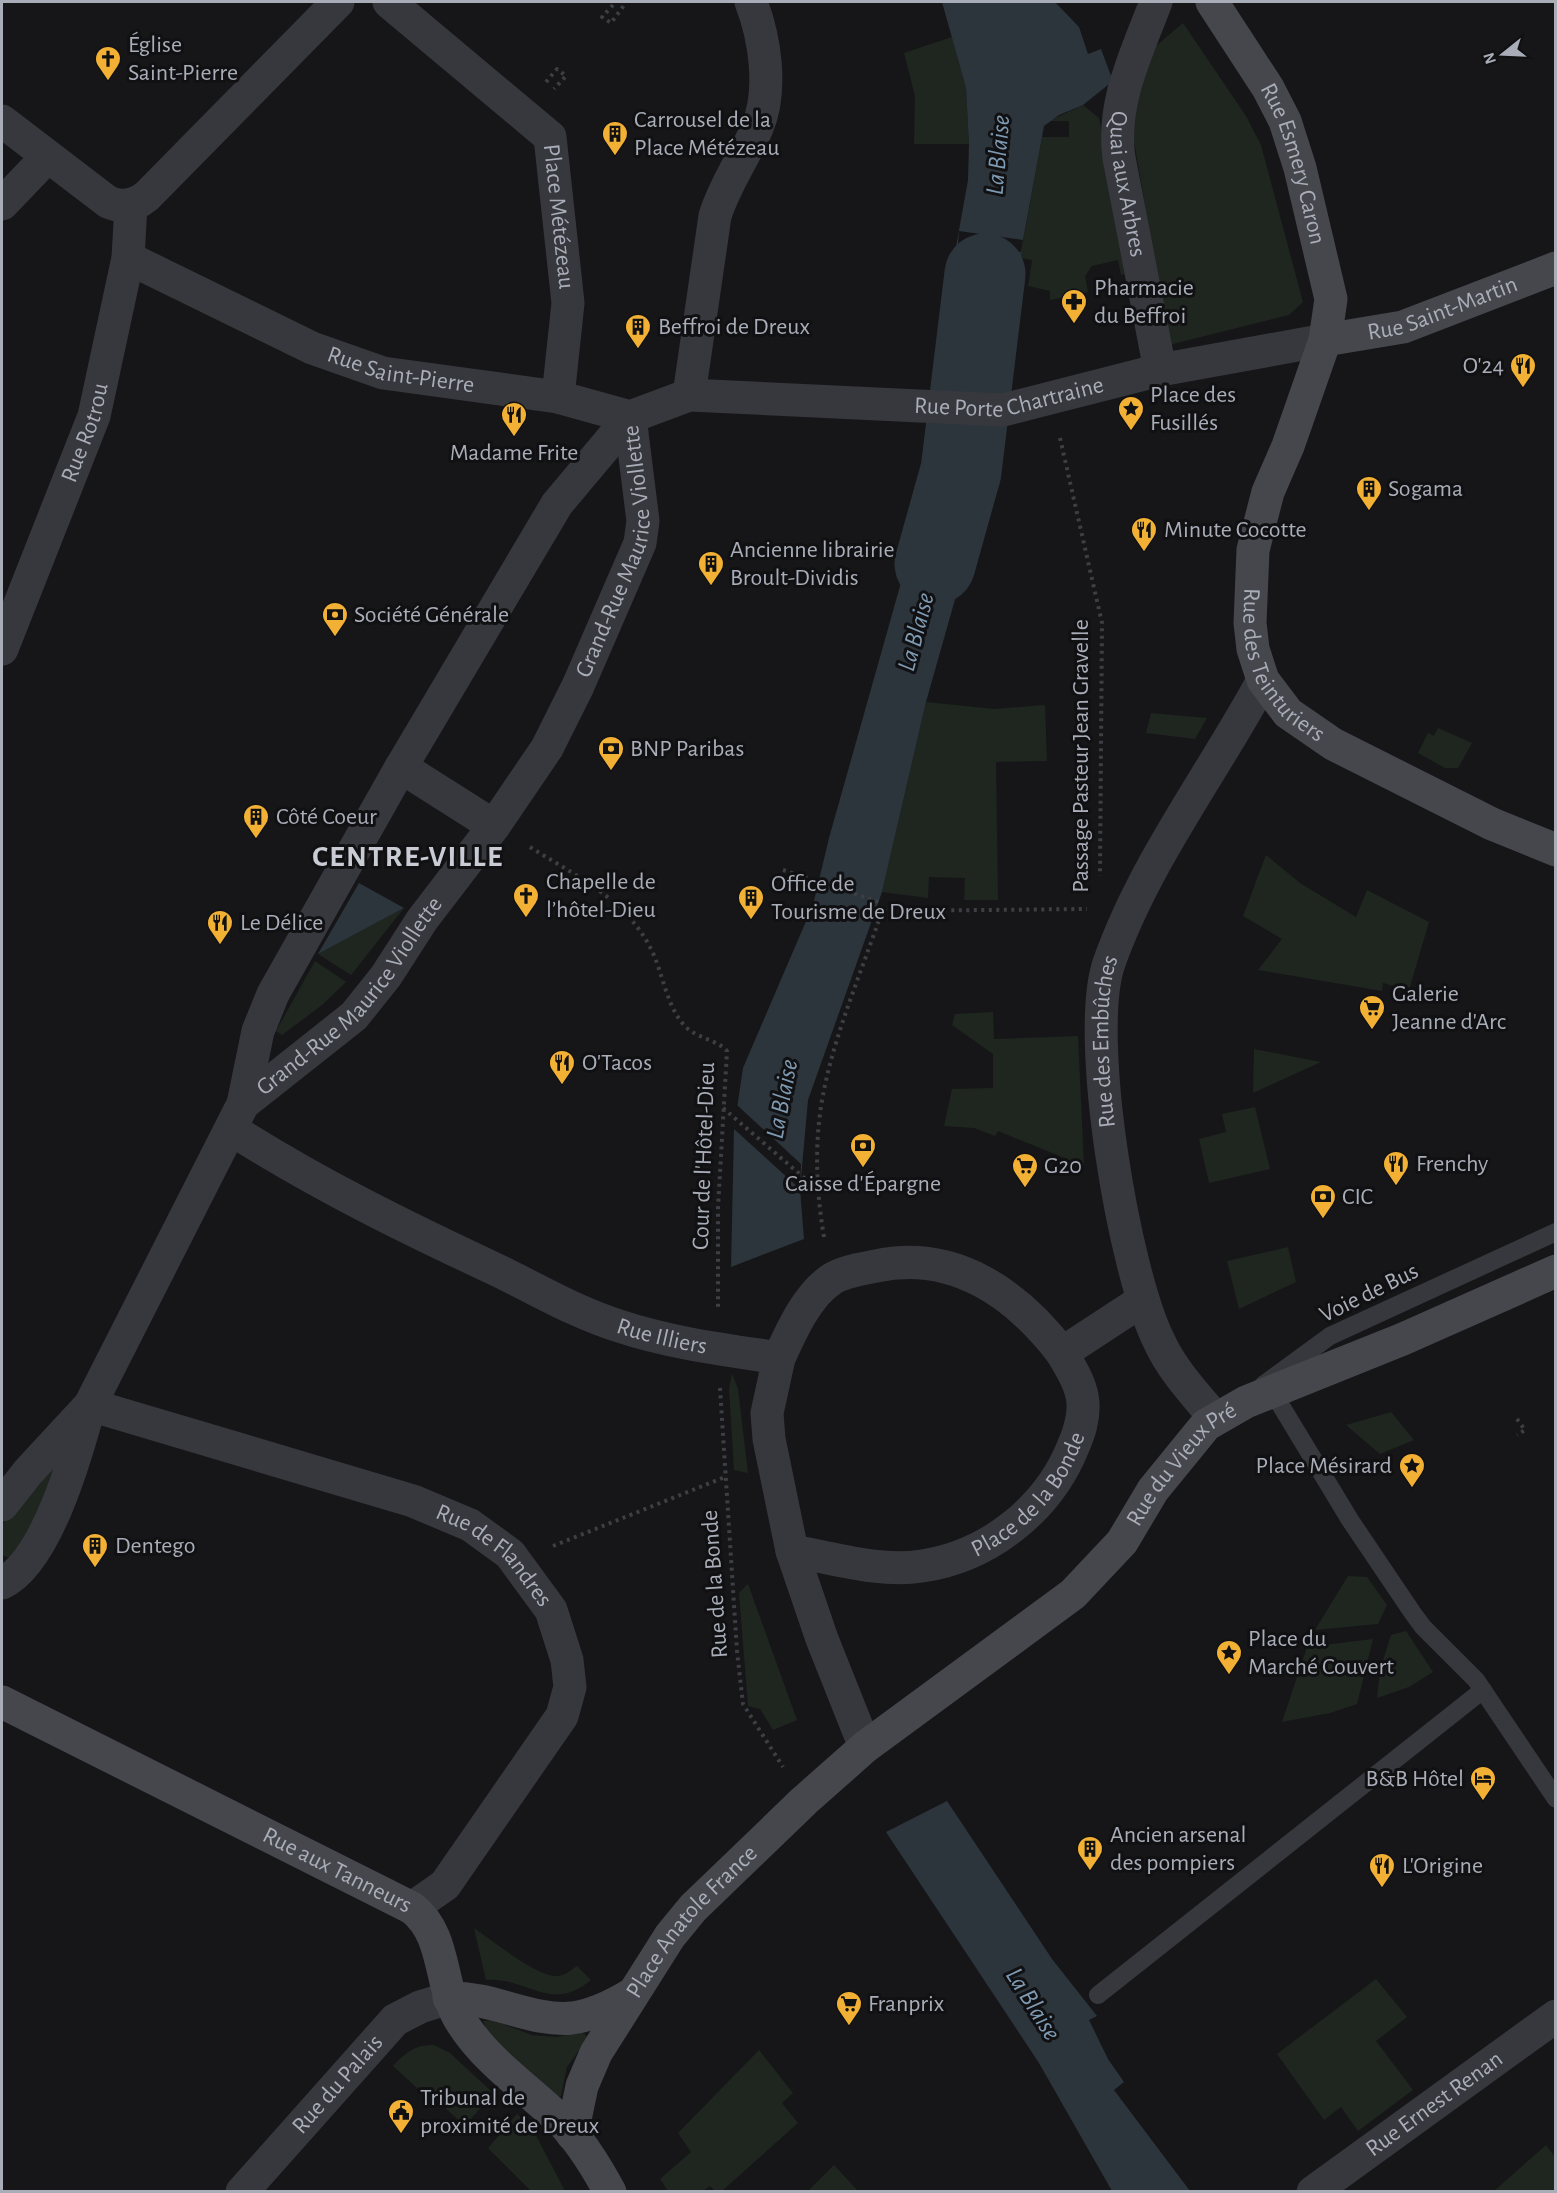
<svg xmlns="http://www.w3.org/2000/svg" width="1557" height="2193" font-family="'Alegreya Sans',sans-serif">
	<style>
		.green { fill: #1e261f }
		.water { fill: #2c353c }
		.pier { fill: #161618 }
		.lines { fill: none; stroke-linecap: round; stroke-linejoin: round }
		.river { stroke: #2c353c; stroke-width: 81 }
		.path { stroke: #3d3f44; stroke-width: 4; stroke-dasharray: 3 4.5; stroke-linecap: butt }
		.lane { stroke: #37383d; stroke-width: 18 }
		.street { stroke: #37383d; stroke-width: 33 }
		.secondary { stroke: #45474d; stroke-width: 33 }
		.labels { text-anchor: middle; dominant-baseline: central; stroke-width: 6; stroke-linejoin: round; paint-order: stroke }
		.poi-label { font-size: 24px; fill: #a8adb8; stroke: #111113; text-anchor: start }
		.street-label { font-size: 24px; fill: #a8adb8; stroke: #111113 }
		.water-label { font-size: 26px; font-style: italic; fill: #7f9bb3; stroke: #111113 }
		.district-label { font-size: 30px; font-weight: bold; letter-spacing: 1.5px; fill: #c9ccd4; stroke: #111113 }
	</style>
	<rect width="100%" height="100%" fill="#161618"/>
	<!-- green -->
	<g class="green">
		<polygon points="1183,23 1246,116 1261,145 1303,302 1289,315 1169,345 1128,106 1143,57"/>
		<polygon points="952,37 966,88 969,144 914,144 915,96 904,53"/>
		<polygon points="1083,105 1099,118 1131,273 1121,275 1118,260 1092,266 1085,276 1088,292 1050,300 1050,291 1028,286 1032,260 1020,258 1042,137 1069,137 1069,121 1049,121"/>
		<polygon points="926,702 994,709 1045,705 1047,761 996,762 998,900 964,900 965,878 929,877 928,898 882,892"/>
		<polygon points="1151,713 1207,718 1195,739 1146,733"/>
		<polygon points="1438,728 1472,743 1458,768 1445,768 1418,753 1428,733 1434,736"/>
		<polygon points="1266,855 1300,883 1356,917 1367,890 1429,922 1409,990 1383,983 1382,991 1258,970 1282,939 1243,916"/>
		<polygon points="404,908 351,975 318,954"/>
		<polygon points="315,961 346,982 322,1005 282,1035 276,1031"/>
		<polygon points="993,1012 994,1039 1078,1036 1084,1166 998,1131 995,1136 974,1128 944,1126 952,1089 993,1088 993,1054 952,1025 955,1014"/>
		<polygon points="1254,1049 1321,1062 1253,1093"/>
		<polygon points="1255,1107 1270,1169 1209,1183 1199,1139 1226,1132 1222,1114"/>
		<polygon points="1288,1247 1296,1282 1239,1309 1227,1261"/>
		<polygon points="732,1373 738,1389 748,1473 734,1470 729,1389"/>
		<polygon points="1391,1412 1414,1440 1380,1454 1346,1425"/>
		<polygon points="63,1456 69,1459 13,1560 2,1555 2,1525"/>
		<polygon points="1348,1576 1367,1577 1387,1605 1378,1624 1315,1630"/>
		<polygon points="748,1584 797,1720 773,1730 760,1709 748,1706 739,1593"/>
		<polygon points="1406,1631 1433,1672 1409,1687 1377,1698 1380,1670 1391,1635"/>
		<polygon points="1373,1639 1357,1704 1330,1713 1282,1722 1307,1647"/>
		<path d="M474 1928C492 1940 534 1975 556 1976 564 1976 570 1971 577 1966L591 1980C550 2014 529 1977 486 1980Z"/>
		<polygon points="1376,1979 1407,2017 1376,2041 1413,2090 1358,2131 1341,2107 1324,2120 1277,2054"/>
		<path d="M492 2020 532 2035 556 2037 583 2032 588 2038 567 2067 561 2096 559 2097C533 2077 494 2053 483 2021Z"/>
		<path d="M434 2045 450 2053 493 2093 465 2126 442 2105 439 2108 393 2066C405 2053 415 2044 434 2045Z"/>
		<polygon points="759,2050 793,2093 782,2103 798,2123 722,2191 715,2191 710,2186 703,2191 668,2191 660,2179 691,2152 678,2133"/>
		<polygon points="517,2114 531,2126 565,2191 531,2191 488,2148"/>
		<polygon points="1546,2145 1555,2157 1555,2191 1494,2191"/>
		<polygon points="834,2165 858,2191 808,2191"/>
	</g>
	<!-- water -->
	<g class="water">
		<polygon points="942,2 1055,2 1079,27 1088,54 1101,49 1113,81 1083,105 1059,115 1044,126 1023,240 1004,382 942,387 949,286 968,180 969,144 966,88"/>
		<polygon points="1003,450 965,564 926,702 882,892 808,1100 800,1189 804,1239 731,1267 734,1129 743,1068 813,905 829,838 937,455 982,456"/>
		<polygon points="359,883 404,908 318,954"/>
		<polygon points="947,1801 1052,1959 1097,2016 1089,2020 1108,2059 1124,2082 1114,2090 1190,2191 1112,2191 1039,2063 886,1832"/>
	</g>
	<!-- pier -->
	<g class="pier">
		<polygon points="959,231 1023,240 1021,252 958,244"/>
		<polygon points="1004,382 1004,385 941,390 942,387"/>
		<polygon points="1003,447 1003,450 992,455 937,455 937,452 991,452"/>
		<polygon points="737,1105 801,1164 800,1189 734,1129"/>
	</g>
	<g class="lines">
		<!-- river -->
		<polyline class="river" points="935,564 961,471 985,274"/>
		<!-- path -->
		<g class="path">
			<polyline points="613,5 602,17 611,23 625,4"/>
			<polyline points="546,82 557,69 566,76 554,89"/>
			<polyline points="1060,438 1102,623 1100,876"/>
			<path d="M530 847C576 876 626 899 651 949 663 973 666 1005 684 1025 695 1038 716 1039 727 1051L718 1208V1309"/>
			<polyline points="783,870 879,902 882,911 1087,909"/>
			<polyline points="723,1108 817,1189"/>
			<path d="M824 1237C816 1190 814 1142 823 1095 835 1032 862 971 882 911"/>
			<polyline points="720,1388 737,1651 743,1704 783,1767"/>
			<polyline points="1517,1419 1525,1430 1517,1435"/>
			<polyline points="553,1546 725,1477"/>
		</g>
		<!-- lane -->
		<g class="lane">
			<polyline points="1263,1385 1330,1336 1556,1232"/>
			<polyline points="1272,1391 1350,1520 1412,1612 1423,1627 1476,1680 1556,1799"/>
			<polyline points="1098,1995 1483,1690"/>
		</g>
		<!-- street -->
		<g class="street">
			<path id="s1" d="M389 2 550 137 568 303 558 397"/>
			<path id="s2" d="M1156 2C1137 52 1111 103 1119 158L1160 370"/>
			<path d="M2 121 108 202C122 208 135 206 147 196L338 2"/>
			<polyline points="2,204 47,157"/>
			<path id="s3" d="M128 258 312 348 383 373 558 397 630 417 689 395 1003 410 1160 370 1325 340"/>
			<path d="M689 395 715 216C725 184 744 158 757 128 773 91 765 38 751 2"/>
			<path id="s4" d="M2 649 94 416 128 258 131 205"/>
			<polyline points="401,767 494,826"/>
			<path id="s5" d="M243 1104 354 1016 386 976 422 920 494 826 547 748 578 686 640 543 643 521 630 417"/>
			<path id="s6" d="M231 1129C317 1184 407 1228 499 1271 538 1290 577 1313 619 1326 670 1343 726 1350 779 1358 791 1332 807 1295 832 1279 844 1271 862 1269 876 1266 954 1249 1017 1294 1062 1353"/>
			<polyline points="779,1358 767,1413 769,1439 792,1551 822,1639 865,1747"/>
			<path id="s7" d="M1215 1418C1195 1394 1172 1370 1159 1341 1124 1271 1084 1035 1109 963 1145 861 1213 773 1263 680"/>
			<path id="s8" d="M2 1505 28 1472 90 1405 413 1501 470 1525 510 1554 551 1610 567 1660 570 1687 562 1716 445 1885 412 1908"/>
			<path id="s9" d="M792 1551C834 1558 880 1573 922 1566 989 1556 1048 1509 1073 1447 1079 1433 1084 1419 1083 1403 1082 1385 1071 1369 1062 1353L1143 1300"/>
			<path d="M2 1583C47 1562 77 1452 90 1405L243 1104 258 1031 273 994 397 774 557 504 630 417"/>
			<path id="s10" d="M242 2192 395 2020 420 2007 449 1998"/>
			<path id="s11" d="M1313 2192 1556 2016"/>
		</g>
		<!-- secondary -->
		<g class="secondary">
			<path id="s12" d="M1212 2 1268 88 1285 121 1300 168 1331 299 1325 340 1288 446 1268 492 1253 550 1250 623 1253 649 1263 680 1288 713 1333 744 1492 824 1556 850"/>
			<path id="s13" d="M1325 340 1403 327 1556 268"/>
			<path id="s14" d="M2 1702 412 1908C448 1936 438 1987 462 2023 488 2063 527 2088 560 2120 581 2141 596 2166 610 2192"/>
			<path d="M449 1998C493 1997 532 2022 572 2018 594 2015 614 2005 632 1994"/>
			<path id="s15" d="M572 2134 582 2086 596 2053 670 1936 693 1908 804 1801 865 1747 1073 1594 1122 1542 1153 1490 1206 1425 1246 1402 1403 1339 1556 1271"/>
		</g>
	</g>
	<!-- icons -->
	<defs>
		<symbol id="church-pin" viewBox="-11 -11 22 30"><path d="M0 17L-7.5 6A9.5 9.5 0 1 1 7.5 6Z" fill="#f2b134" stroke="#111113"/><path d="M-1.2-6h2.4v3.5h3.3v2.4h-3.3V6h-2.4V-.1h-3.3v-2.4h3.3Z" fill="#111"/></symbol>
		<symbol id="building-pin" viewBox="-11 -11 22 30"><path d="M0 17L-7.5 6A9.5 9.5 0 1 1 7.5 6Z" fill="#f2b134" stroke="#111113"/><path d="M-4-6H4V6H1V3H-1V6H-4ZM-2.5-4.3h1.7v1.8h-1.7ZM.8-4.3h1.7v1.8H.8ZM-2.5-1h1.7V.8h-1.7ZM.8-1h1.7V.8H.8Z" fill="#111"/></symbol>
		<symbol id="pharmacy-pin" viewBox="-11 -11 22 30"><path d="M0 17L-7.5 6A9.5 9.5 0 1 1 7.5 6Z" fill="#f2b134" stroke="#111113"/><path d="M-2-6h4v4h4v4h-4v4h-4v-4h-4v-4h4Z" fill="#111"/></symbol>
		<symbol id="restaurant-pin" viewBox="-11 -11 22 30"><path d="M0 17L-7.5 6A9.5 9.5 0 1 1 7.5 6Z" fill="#f2b134" stroke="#111113"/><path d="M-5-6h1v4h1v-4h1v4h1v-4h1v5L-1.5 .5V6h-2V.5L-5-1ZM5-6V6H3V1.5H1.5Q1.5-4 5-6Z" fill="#111"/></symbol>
		<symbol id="sight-pin" viewBox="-11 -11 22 30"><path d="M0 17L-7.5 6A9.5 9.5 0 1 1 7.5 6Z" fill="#f2b134" stroke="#111113"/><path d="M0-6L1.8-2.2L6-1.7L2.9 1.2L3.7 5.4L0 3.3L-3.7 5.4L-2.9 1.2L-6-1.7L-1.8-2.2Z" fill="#111"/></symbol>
		<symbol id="bank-pin" viewBox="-11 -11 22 30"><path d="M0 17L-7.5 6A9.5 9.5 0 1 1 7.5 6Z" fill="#f2b134" stroke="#111113"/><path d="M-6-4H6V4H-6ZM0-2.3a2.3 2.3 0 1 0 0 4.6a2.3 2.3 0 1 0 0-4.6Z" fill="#111"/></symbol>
		<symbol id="supermarket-pin" viewBox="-11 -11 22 30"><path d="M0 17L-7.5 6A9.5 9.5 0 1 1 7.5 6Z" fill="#f2b134" stroke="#111113"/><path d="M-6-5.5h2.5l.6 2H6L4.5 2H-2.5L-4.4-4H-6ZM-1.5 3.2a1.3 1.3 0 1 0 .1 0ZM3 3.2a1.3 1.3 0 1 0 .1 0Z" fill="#111"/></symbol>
		<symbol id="hotel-pin" viewBox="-11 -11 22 30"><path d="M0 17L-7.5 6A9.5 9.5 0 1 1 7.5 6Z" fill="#f2b134" stroke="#111113"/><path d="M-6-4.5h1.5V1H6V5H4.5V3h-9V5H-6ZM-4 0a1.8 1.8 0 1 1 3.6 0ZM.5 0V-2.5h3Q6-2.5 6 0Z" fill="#111"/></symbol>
		<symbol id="civic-pin" viewBox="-11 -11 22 30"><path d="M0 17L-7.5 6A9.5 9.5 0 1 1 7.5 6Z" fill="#f2b134" stroke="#111113"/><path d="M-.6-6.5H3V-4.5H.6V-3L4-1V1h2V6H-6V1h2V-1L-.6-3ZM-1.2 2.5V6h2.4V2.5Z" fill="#111"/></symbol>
	</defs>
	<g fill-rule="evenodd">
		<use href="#church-pin" x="93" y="44" width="30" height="40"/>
		<use href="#building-pin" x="600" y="119" width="30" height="40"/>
		<use href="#pharmacy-pin" x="1059" y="287" width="30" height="40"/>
		<use href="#building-pin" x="623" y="312" width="30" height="40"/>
		<use href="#restaurant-pin" x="1508" y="351" width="30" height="40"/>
		<use href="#sight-pin" x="1116" y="394" width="30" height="40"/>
		<use href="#restaurant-pin" x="499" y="400" width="30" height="40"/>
		<use href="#building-pin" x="1354" y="474" width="30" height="40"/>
		<use href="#restaurant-pin" x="1129" y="515" width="30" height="40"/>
		<use href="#building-pin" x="696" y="549" width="30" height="40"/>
		<use href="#bank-pin" x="320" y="600" width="30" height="40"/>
		<use href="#bank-pin" x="596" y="734" width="30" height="40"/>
		<use href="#building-pin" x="241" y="802" width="30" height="40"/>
		<use href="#church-pin" x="511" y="881" width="30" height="40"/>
		<use href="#building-pin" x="736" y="883" width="30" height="40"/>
		<use href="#restaurant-pin" x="205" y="908" width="30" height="40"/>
		<use href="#supermarket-pin" x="1357" y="993" width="30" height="40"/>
		<use href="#restaurant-pin" x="547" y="1048" width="30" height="40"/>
		<use href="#bank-pin" x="848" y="1131" width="30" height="40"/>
		<use href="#restaurant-pin" x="1381" y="1149" width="30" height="40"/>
		<use href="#supermarket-pin" x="1010" y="1151" width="30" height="40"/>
		<use href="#bank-pin" x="1308" y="1182" width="30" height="40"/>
		<use href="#sight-pin" x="1397" y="1451" width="30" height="40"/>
		<use href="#building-pin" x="80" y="1531" width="30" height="40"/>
		<use href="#sight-pin" x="1214" y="1638" width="30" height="40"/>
		<use href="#hotel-pin" x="1468" y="1764" width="30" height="40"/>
		<use href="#building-pin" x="1075" y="1834" width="30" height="40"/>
		<use href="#restaurant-pin" x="1367" y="1851" width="30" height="40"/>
		<use href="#supermarket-pin" x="834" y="1989" width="30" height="40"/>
		<use href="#civic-pin" x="386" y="2097" width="30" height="40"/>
	</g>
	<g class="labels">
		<!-- poi labels -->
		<g class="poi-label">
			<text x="128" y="45">Église<tspan x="128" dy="28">Saint-Pierre</tspan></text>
			<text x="634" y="120">Carrousel de la<tspan x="634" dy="28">Place Métézeau</tspan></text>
			<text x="1094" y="288">Pharmacie<tspan x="1094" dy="28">du Beffroi</tspan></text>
			<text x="658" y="327">Beffroi de Dreux</text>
			<text x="1504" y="366" text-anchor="end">O'24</text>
			<text x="1150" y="395">Place des<tspan x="1150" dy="28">Fusillés</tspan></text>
			<text x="514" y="453" text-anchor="middle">Madame Frite</text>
			<text x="1388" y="489">Sogama</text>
			<text x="1164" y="530">Minute Cocotte</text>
			<text x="730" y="550">Ancienne librairie<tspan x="730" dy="28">Broult-Dividis</tspan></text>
			<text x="354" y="615">Société Générale</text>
			<text x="630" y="749">BNP Paribas</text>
			<text x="276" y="817">Côté Coeur</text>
			<text x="546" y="882">Chapelle de<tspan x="546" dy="28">l’hôtel-Dieu</tspan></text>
			<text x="771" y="884">Office de<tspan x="771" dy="28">Tourisme de Dreux</tspan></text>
			<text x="240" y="923">Le Délice</text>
			<text x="1392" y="994">Galerie<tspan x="1392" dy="28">Jeanne d'Arc</tspan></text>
			<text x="582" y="1063">O'Tacos</text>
			<text x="1416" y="1164">Frenchy</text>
			<text x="1044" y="1166">G20</text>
			<text x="863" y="1184" text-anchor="middle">Caisse d'Épargne</text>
			<text x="1342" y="1197">CIC</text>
			<text x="1392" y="1466" text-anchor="end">Place Mésirard</text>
			<text x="115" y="1546">Dentego</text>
			<text x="1248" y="1639">Place du<tspan x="1248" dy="28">Marché Couvert</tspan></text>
			<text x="1464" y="1779" text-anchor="end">B&amp;B Hôtel</text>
			<text x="1110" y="1835">Ancien arsenal<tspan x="1110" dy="28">des pompiers</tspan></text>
			<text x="1402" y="1866">L'Origine</text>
			<text x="868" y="2004">Franprix</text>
			<text x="420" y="2098">Tribunal de<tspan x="420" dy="28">proximité de Dreux</tspan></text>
		</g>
		<!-- street labels -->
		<g class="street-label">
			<text stroke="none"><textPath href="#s12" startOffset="183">Rue Esmery Caron</textPath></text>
			<text stroke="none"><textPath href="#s2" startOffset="189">Quai aux Arbres</textPath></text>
			<text stroke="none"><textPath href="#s1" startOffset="290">Place Métézeau</textPath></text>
			<text stroke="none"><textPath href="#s13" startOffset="122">Rue Saint-Martin</textPath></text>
			<text stroke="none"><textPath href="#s3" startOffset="297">Rue Saint-Pierre</textPath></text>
			<text stroke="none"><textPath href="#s3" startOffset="916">Rue Porte Chartraine</textPath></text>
			<text stroke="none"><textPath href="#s4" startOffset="232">Rue Rotrou</textPath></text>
			<text stroke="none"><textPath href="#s5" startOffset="684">Grand-Rue Maurice Viollette</textPath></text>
			<text stroke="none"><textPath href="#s12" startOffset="714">Rue des Teinturiers</textPath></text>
			<text transform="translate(1081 756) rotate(-90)">Passage Pasteur Jean Gravelle</text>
			<text stroke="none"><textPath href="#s5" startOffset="153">Grand-Rue Maurice Viollette</textPath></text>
			<text stroke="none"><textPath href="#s7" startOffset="402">Rue des Embûches</textPath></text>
			<text transform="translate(704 1156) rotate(-88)">Cour de l'Hôtel-Dieu</text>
			<text transform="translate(1369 1293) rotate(-26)">Voie de Bus</text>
			<text stroke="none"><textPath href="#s6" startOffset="480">Rue Illiers</textPath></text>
			<text stroke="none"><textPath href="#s15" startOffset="924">Rue du Vieux Pré</textPath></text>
			<text stroke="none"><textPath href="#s9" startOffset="266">Place de la Bonde</textPath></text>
			<text stroke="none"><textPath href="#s8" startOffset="570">Rue de Flandres</textPath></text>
			<text transform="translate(715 1584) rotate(-94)">Rue de la Bonde</text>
			<text stroke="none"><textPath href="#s14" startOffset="375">Rue aux Tanneurs</textPath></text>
			<text stroke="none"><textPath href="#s15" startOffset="248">Place Anatole France</textPath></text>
			<text stroke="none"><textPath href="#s10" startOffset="144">Rue du Palais</textPath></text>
			<text stroke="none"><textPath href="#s11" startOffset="150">Rue Ernest Renan</textPath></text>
		</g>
		<!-- water labels -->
		<g class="water-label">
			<text transform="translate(998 155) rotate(-85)">La Blaise</text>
			<text transform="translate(916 632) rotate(-75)">La Blaise</text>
			<text transform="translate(782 1099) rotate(-79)">La Blaise</text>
			<text transform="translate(1033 2004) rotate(58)">La Blaise</text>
		</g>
		<!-- district labels -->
		<g class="district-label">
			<text x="408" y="857">CENTRE-VILLE</text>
		</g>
	</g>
	<!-- border -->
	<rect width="1557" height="2193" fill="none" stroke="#a8adb8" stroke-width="6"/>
	<!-- north arrow -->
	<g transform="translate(1503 54) rotate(252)" stroke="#111113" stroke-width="4.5" paint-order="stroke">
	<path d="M0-4.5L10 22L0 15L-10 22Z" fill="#a8adb8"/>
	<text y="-9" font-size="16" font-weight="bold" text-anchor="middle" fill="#a8adb8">N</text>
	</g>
</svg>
